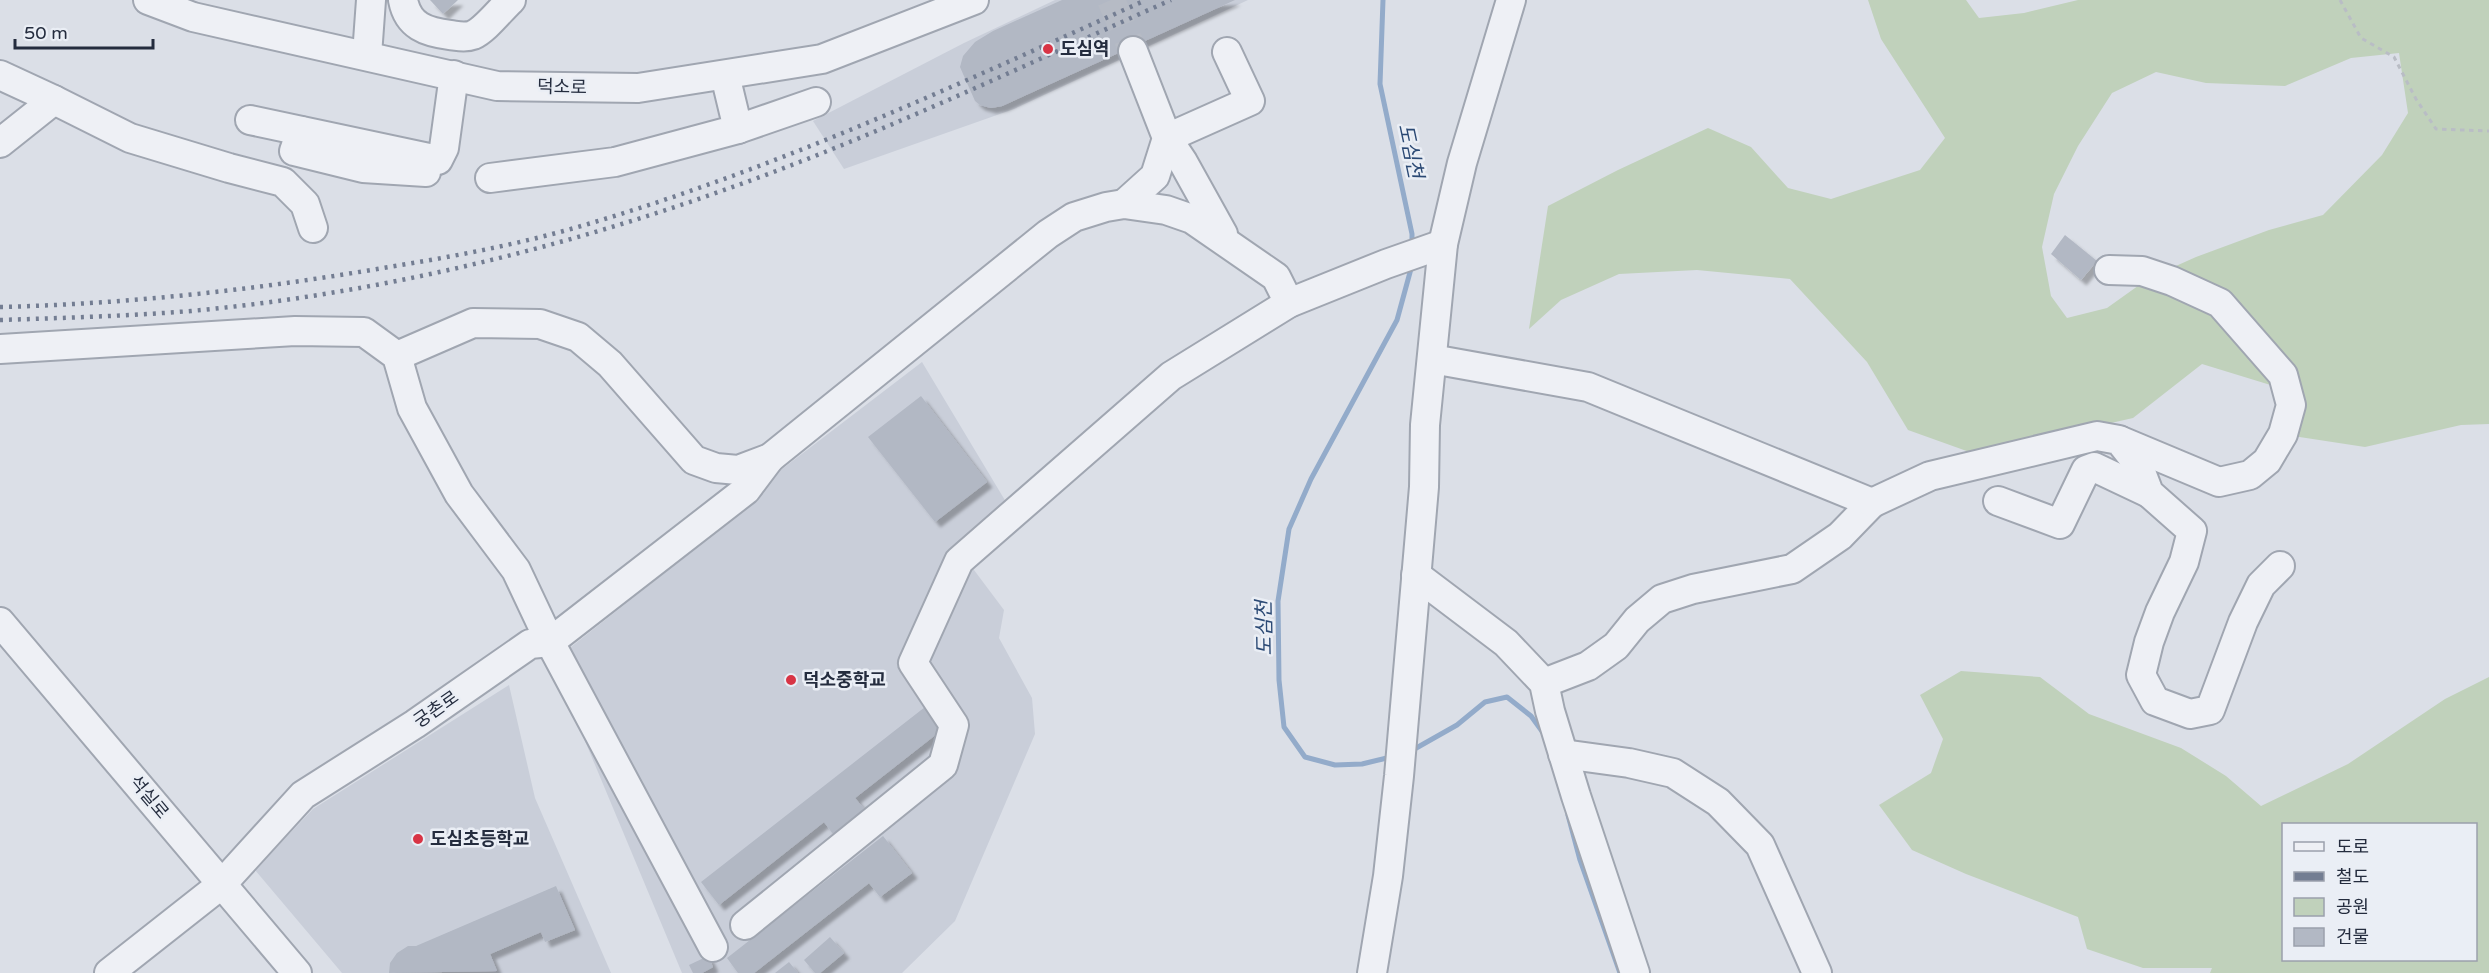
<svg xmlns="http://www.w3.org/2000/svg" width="2489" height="973" font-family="'Varela Round','Noto Sans KR',sans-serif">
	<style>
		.built { fill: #c9ced9 }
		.green { fill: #c0d1bb; fill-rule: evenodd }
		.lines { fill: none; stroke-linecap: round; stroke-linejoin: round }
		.stream { stroke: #93abca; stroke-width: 5 }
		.building { fill: #b2b8c4; filter: url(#shadow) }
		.minor-tunnel { stroke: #b6bbc5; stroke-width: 28; stroke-dasharray: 28 14; stroke-linecap: butt }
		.minor-casing { stroke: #a0a6b1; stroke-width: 32 }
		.path { stroke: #b9bdc5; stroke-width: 3; stroke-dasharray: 4.5 4.5; stroke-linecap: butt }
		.minor { stroke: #eef0f5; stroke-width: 28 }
		.rail { stroke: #737d92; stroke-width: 4.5; stroke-dasharray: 3 6; stroke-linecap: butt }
		.poi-dot { fill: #d83445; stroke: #eaeef5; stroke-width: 2 }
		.labels { text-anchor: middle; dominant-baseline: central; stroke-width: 5; stroke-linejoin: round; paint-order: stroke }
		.poi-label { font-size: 18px; font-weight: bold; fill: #242c3e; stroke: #eaeef5; text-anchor: start }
		.street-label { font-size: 18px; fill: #242c3e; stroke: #eaeef5 }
		.water-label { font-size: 20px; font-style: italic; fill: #2b4974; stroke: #eaeef5 }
	</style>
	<defs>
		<filter id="shadow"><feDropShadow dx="5.5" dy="5.5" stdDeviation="1.5" flood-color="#0004"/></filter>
	</defs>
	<rect width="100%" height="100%" fill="#dbdfe7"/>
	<!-- built -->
	<g class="built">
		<polygon points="1055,0 1248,0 1014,109 844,169 813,121 964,43"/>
		<polygon points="922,362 1009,507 959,550 1004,610 999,638 1032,698 1035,734 955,921 902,973 682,973 552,662 744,510 773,476"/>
		<polygon points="509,685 535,798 611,973 342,973 255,870 313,809"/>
	</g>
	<!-- green -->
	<g class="green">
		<path d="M1868 0H1966L1979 18 2024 13 2078 0H2489V424L2461 425 2365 447 2293 436 2277 387 2202 364 2133 418 1975 454 1908 430 1867 362 1790 279 1697 270 1619 274 1561 300 1529 329 1548 206 1618 170 1708 128 1751 147 1788 188 1831 199 1920 170 1945 138 1881 39ZM2399 53 2408 113 2382 155 2323 215 2269 230 2196 257 2149 278 2107 308 2067 318 2051 296 2042 247 2054 194 2078 146 2112 93 2156 72 2206 83 2285 86 2351 58Z"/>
		<path d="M1961 671 2040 677 2089 714 2181 748 2226 776 2261 806 2348 764 2445 699 2489 677V973H2210L2212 968H2143L2087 949 2078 917 1966 874 1912 850 1879 805 1931 773 1943 739 1920 695ZM2476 824V960H2284V824Z"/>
	</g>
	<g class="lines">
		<!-- stream -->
		<g class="stream">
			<polyline points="1383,0 1380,84 1412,234 1412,247"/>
			<polyline points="1411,751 1457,725 1485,702 1507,697 1531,716 1544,734"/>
			<polyline points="1391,757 1362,764 1335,765 1305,757 1284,727 1279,680 1278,601 1289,529 1311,479 1397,320 1412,265"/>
			<polyline points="1568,815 1580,860 1620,973"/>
		</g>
	</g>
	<!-- building -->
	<g class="building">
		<polygon points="430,0 458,0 443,14"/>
		<polygon points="1062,0 1235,0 1002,106 991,108 980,105 975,101 960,67 963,56 975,42 993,31"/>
		<polygon points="2065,235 2097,261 2081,280 2051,254"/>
		<polygon points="921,396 987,482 935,522 868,437"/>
		<polygon points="925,707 943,729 855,798 868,814 843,833 840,828 833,834 824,822 719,905 701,882"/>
		<polygon points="883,836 912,873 880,897 869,883 754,973 738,973 727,958"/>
		<polygon points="556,886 575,930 545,942 541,932 490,954 497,971 389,973 390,963 397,953 408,946 416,946"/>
		<polygon points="830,937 844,953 820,973 815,973 804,960"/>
		<polygon points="708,956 713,967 702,973 693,973 689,965"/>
		<polygon points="789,962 798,973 775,973"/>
	</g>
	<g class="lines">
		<!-- minor-tunnel -->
		<polyline class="minor-tunnel" points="1111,0 1133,51"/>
		<defs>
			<g id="minor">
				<polyline points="148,0 193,17 497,86 638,88 822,59 974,0"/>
				<path d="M403 0C408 26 426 32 450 35 458 36 465 38 473 35 485 30 501 9 511 0"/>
				<polyline points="367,55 371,0"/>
				<polyline points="0,75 54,100"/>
				<polyline points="250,120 438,160 444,148 454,75"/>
				<polyline points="738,129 816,102"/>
				<polyline points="301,131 294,151 363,168 426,172"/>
				<polyline points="1167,138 1250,101 1227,52"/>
				<polyline points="1167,138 1183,162 1223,234"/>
				<polyline points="0,143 54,100 130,138 229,168 283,182 305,204 313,228"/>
				<polyline points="490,178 615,162 738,129 725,75"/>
				<polyline points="1124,204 1155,176 1167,138 1133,51"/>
				<polyline points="2109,270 2142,271 2172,281 2220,303 2283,375 2291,405 2283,434 2267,461 2250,475 2219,482 2121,441"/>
				<polyline points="0,349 295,331 364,332 397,356 412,408 459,494 516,570 550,642 713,947"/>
				<polyline points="397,356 473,323 540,324 578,337 610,364 694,460 716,468 738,470 770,458 1048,234 1074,217 1106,207 1124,204 1166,210 1192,219 1276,277 1289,303"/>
				<polyline points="1432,359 1588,387 1872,503 1840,536 1792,569 1693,589 1662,599 1637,620 1616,646 1588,666 1544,683"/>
				<polyline points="1998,501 2060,524 2086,470 2094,467 2149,493"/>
				<polyline points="1872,503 1930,476 2097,436 2119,440 2138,464 2149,493 2192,531 2184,562 2160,612 2149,642 2141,675 2155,701 2190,714 2210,710 2243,622 2261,585 2280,566"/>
				<polyline points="1416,575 1506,643 1544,683 1550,711 1576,796 1635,973"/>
				<polyline points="0,622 297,973"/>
				<polyline points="1563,754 1629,763 1673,773 1718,802 1760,845 1817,973"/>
				<polyline points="745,925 943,765 954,725 913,663 959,561 1171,376 1289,303 1386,264 1443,244"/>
				<polyline points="109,973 222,884 303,795 415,724 530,644 550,642 746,490 770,458"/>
				<polyline points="1372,973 1388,876 1399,776 1424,487 1425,425 1443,244 1462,163 1511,0"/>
			</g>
		</defs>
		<!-- minor casing -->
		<use href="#minor" class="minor-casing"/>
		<!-- path -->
		<polyline class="path" points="2340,0 2361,38 2394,57 2416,99 2436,129 2489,131"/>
		<!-- minor -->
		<use href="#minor" class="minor"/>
		<!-- rail -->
		<g class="rail">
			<path d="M0 307C123 304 244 291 365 271 439 259 515 246 588 224 781 167 963 82 1146 0"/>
			<path d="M0 320C63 318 127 316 191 311 377 294 565 248 741 184 888 131 1029 63 1171 0"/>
		</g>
	</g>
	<!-- markers -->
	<g class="poi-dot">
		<circle cx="1048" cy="49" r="6"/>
		<circle cx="791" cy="680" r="6"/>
		<circle cx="418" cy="839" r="6"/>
	</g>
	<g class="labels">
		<!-- poi labels -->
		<g class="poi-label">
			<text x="1060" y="49">도심역</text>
			<text x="803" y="680">덕소중학교</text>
			<text x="430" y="839">도심초등학교</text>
		</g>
		<!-- street labels -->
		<g class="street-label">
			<text transform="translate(562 87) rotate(1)">덕소로</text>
			<text transform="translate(436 709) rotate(-35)">궁촌로</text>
			<text transform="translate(149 797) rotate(50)">석실로</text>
		</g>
		<!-- water labels -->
		<g class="water-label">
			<text transform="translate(1410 151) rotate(78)">도심천</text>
			<text transform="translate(1265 628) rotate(-91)">도심천</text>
		</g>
	</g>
	<!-- legend -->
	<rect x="2282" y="823" width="195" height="138" fill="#eaeef5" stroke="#9ba0ac" stroke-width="1.5"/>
	<rect x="2294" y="842" width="30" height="9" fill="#eef0f5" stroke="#9ba0ac" stroke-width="1.5"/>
	<text x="2336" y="853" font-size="18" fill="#242c3e">도로</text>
	<rect x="2294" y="872" width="30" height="9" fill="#737d92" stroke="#9ba0ac" stroke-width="1.5"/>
	<text x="2336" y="883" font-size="18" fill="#242c3e">철도</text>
	<rect x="2294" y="898" width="30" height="18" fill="#c0d1bb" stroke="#9ba0ac" stroke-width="1.5"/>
	<text x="2336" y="913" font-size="18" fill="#242c3e">공원</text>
	<rect x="2294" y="928" width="30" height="18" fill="#b2b8c4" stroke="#9ba0ac" stroke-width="1.5"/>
	<text x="2336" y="943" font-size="18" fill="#242c3e">건물</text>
	<!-- scale -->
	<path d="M15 39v9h138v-9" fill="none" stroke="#242c3e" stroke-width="3"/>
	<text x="24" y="39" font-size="18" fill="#242c3e" stroke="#eaeef5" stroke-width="4.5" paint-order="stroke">50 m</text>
</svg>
